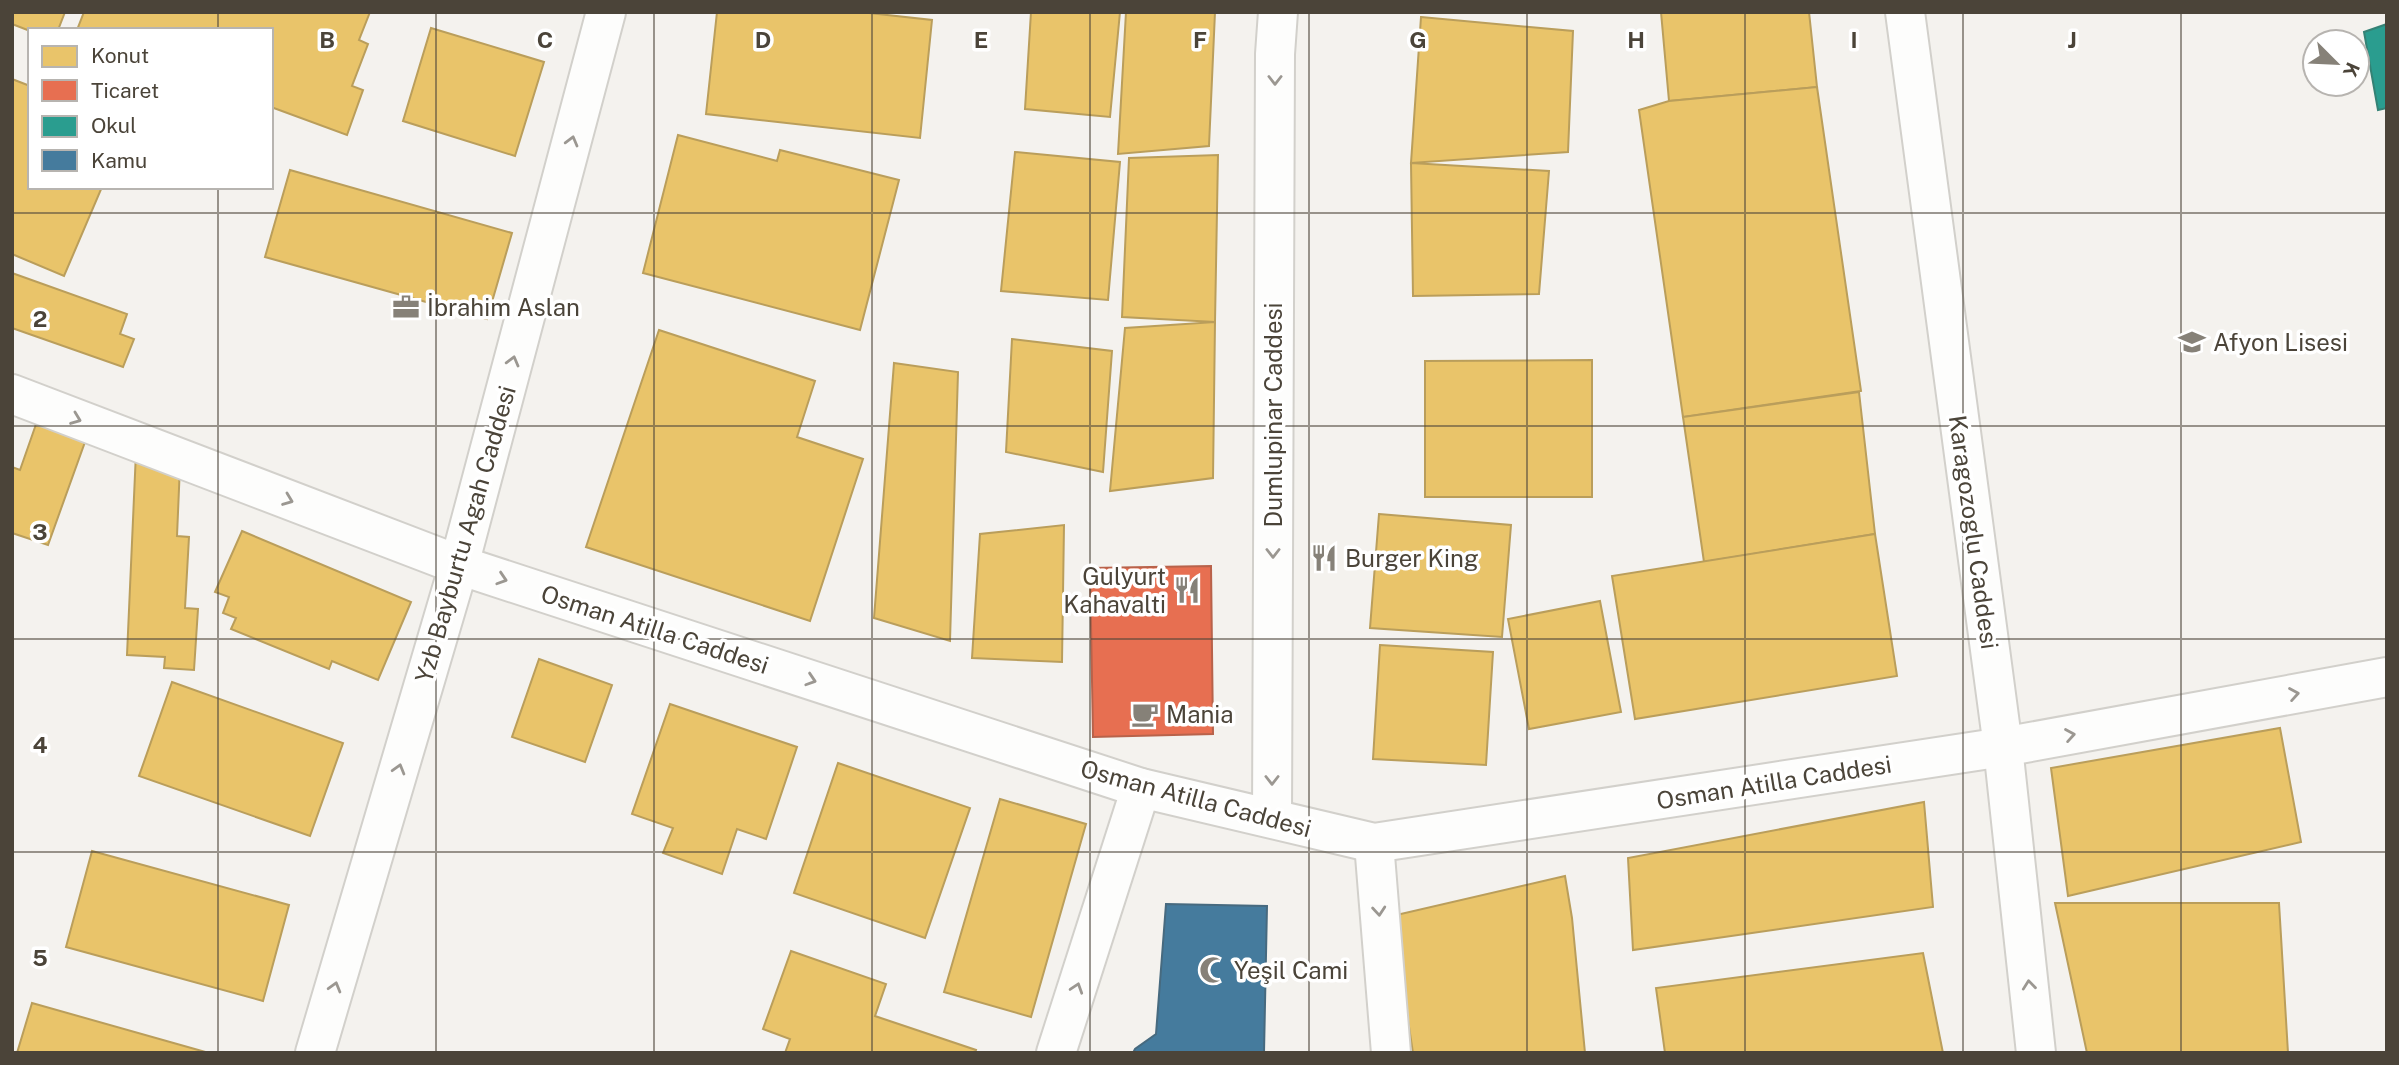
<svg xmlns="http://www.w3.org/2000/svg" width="2399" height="1065" font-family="'Public Sans',sans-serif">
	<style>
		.homes { fill: #e9c46a; stroke: #ba9e5b; stroke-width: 2 }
		.shops { fill: #e76f51; stroke: #b8624a; stroke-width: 2 }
		.schools { fill: #2a9d8f; stroke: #348275; stroke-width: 2 }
		.public { fill: #457b9d; stroke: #476a7f; stroke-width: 2 }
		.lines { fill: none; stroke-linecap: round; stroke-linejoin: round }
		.minor-casing { stroke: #d2d0cb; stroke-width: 42 }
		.minor { stroke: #fdfdfc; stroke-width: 38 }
		.oneway { stroke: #9b9791 }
		.grid { fill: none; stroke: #4b4439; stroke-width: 2; stroke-opacity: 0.55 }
		.labels { text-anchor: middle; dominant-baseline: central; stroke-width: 7; stroke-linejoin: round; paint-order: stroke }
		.poi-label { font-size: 24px; fill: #4b4439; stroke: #fff; text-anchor: start }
		.street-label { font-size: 24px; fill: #4b4439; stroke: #fff }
		.grid-label { font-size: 23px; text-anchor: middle; font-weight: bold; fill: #4b4439; stroke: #fff; stroke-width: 7; stroke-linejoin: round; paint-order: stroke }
	</style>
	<rect width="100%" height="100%" fill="#f4f2ee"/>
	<!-- homes -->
	<g class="homes">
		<polygon points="12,12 65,12 58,30 30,31 12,24"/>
		<polygon points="84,12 370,12 359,40 368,44 352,86 363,90 347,135 271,107 271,30 77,30"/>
		<polygon points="717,12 860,12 932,20 920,138 706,114"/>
		<polygon points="1031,12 1120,12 1110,117 1025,109"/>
		<polygon points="1126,12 1215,12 1209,146 1118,154"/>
		<polygon points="1661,12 1809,12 1817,87 1669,101"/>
		<polygon points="1421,17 1573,31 1568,152 1411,163"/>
		<polygon points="431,28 544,62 515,156 403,121"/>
		<polygon points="12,79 30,86 30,187 102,187 64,276 12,254"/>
		<polygon points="1817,87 1861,391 1683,417 1639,110 1669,101"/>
		<polygon points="678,135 777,161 780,150 899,180 860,330 643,273"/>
		<polygon points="1015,152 1120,162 1108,300 1001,291"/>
		<polygon points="1218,155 1215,322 1122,317 1129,158"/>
		<polygon points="1411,163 1549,171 1539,294 1413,296"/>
		<polygon points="290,170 512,233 487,319 265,257"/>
		<polygon points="12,273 127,314 120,334 134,339 123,367 12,328"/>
		<polygon points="1215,322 1213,478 1110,491 1125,328"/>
		<polygon points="659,330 815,381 797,437 863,459 810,621 586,547"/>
		<polygon points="1012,339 1112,351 1103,472 1006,452"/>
		<polygon points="1592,360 1592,497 1425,497 1425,361"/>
		<polygon points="894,363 958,372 950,641 874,618"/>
		<polygon points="1859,392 1875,534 1704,562 1683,417"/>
		<polygon points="41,410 90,428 48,545 12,533 12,467 20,470"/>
		<polygon points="136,452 180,465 177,536 189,537 185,608 198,609 194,670 164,668 165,657 127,655"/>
		<polygon points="1379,514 1511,525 1502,637 1370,628"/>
		<polygon points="1064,525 1062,662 972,658 980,534"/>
		<polygon points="242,531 411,602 378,680 332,661 329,669 231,629 236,618 223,613 229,597 215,592"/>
		<polygon points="1875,534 1897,676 1635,719 1612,576"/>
		<polygon points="1600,601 1621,712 1529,729 1508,619"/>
		<polygon points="1380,645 1493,652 1486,765 1373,759"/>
		<polygon points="539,659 612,685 585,762 512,737"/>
		<polygon points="172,682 343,743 310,836 139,776"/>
		<polygon points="670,704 797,747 766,839 737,829 722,874 663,853 673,828 632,814"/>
		<polygon points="2280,728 2301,842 2068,896 2051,768"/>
		<polygon points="838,763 970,808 925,938 794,893"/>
		<polygon points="1000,799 1086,824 1031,1017 944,992"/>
		<polygon points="1924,802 1933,907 1633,950 1628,858"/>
		<polygon points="92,851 289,905 263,1001 66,947"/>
		<polygon points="1565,876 1572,918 1585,1053 1413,1053 1392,916"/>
		<polygon points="2055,903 2279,903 2288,1053 2087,1053"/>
		<polygon points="791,951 886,984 875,1016 976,1050 975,1053 785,1053 790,1039 763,1029"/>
		<polygon points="1923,953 1943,1053 1665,1053 1656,988"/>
		<polygon points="32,1003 209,1053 17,1053"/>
	</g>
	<!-- shops -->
	<polygon class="shops" points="1211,566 1213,734 1093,737 1090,568"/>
	<!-- schools -->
	<polygon class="schools" points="2387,24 2387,108 2378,110 2364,32"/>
	<!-- public -->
	<polygon class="public" points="1166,904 1267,906 1264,1053 1133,1053 1135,1049 1156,1034"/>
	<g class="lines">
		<defs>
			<g id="minor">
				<polyline points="1905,12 2003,747 2036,1053"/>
				<polyline points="12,394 459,565 1141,788 1374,843 2003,747 2387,677"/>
				<polyline points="1272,818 1275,54 1278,12"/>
				<polyline points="1374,843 1391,1053"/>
				<polyline points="315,1053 459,565 606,12"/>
				<polyline points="1056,1053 1141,788"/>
			</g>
		</defs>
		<!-- minor casing -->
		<use href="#minor" class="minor-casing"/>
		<!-- minor -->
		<use href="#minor" class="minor"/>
	</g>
	<!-- one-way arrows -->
	<defs><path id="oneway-chevron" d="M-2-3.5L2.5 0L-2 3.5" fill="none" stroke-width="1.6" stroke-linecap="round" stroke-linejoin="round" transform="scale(1.75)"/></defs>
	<g class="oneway">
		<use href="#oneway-chevron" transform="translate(1275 80) rotate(90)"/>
		<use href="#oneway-chevron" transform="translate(572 141) rotate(-75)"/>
		<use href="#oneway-chevron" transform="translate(513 361) rotate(-75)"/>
		<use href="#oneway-chevron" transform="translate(76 419) rotate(21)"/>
		<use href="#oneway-chevron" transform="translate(288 500) rotate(21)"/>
		<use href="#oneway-chevron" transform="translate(1273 553) rotate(90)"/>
		<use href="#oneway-chevron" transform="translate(502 579) rotate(18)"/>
		<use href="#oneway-chevron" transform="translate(811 680) rotate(18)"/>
		<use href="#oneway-chevron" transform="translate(2294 694) rotate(-10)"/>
		<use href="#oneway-chevron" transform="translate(2070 735) rotate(-10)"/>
		<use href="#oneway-chevron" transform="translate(399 769) rotate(-74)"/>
		<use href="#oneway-chevron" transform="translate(1272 780) rotate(90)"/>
		<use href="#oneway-chevron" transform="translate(1379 911) rotate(85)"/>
		<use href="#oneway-chevron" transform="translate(2029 985) rotate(-96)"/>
		<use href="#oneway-chevron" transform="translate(335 987) rotate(-74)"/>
		<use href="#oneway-chevron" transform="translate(1077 988) rotate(-72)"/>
	</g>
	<!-- grid -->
	<path class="grid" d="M218 12V30M436 12V1053M654 12V1053M872 12V1053M1090 12V1053M1309 12V1053M1527 12V1053M1745 12V1053M1963 12V1053M2181 12V1053M218 187V1053M12 213H2387M12 426H2387M12 639H2387M12 852H2387"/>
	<!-- icons -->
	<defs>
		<symbol id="office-bare" viewBox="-9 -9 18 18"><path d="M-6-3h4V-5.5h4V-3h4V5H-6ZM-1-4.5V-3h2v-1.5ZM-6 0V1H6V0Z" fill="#868178" stroke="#fff" stroke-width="2.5" paint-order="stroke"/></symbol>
		<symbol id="school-bare" viewBox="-9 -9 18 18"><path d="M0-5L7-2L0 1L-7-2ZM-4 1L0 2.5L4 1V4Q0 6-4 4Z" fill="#868178" stroke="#fff" stroke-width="2.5" paint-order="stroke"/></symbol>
		<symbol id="restaurant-bare" viewBox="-9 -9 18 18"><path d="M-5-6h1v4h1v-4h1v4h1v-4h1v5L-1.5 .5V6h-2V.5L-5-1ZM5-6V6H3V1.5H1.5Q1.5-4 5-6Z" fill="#868178" stroke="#fff" stroke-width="2.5" paint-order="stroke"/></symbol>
		<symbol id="cafe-bare" viewBox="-9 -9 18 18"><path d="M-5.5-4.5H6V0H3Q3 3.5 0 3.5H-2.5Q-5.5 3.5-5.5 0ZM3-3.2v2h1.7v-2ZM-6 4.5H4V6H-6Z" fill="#868178" stroke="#fff" stroke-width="2.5" paint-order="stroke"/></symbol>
		<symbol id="mosque-bare" viewBox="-9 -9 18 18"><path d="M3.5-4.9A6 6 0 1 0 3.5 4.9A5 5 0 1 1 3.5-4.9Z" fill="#868178" stroke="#fff" stroke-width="2.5" paint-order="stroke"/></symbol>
	</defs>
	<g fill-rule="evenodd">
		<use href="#office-bare" x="387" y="288" width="38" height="38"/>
		<use href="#school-bare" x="2173" y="323" width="38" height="38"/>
		<use href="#restaurant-bare" x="1305" y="539" width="38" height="38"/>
		<use href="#restaurant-bare" x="1168" y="571" width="38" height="38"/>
		<use href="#cafe-bare" x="1126" y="695" width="38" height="38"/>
		<use href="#mosque-bare" x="1194" y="951" width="38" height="38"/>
	</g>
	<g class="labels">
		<!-- poi labels -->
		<g class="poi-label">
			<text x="427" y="307">İbrahim Aslan</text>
			<text x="2213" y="342">Afyon Lisesi</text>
			<text x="1345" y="558">Burger King</text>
			<text x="1166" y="576" text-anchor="end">Gulyurt<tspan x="1166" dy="28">Kahavalti</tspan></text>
			<text x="1166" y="714">Mania</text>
			<text x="1234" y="970">Yeşil Cami</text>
		</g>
		<!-- street labels -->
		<g class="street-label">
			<text transform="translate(1273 415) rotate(-90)">Dumlupinar Caddesi</text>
			<text transform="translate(1974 532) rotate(82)">Karagozoglu Caddesi</text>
			<text transform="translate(465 534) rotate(-74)">Yzb Bayburtu Agah Caddesi</text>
			<text transform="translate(655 629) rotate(18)">Osman Atilla Caddesi</text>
			<text transform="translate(1774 782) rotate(-9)">Osman Atilla Caddesi</text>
			<text transform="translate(1196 798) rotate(15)">Osman Atilla Caddesi</text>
		</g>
	</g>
	<g class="grid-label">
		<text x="327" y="48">B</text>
		<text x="545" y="48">C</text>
		<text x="763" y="48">D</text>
		<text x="981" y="48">E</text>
		<text x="1200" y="48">F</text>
		<text x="1418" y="48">G</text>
		<text x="1636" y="48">H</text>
		<text x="1854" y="48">I</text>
		<text x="2072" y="48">J</text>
		<text x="40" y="327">2</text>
		<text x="40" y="540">3</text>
		<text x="40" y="753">4</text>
		<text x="40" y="966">5</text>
	</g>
	<!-- border -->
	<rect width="2399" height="1065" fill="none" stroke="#4b4439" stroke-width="28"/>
	<!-- legend -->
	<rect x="28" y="28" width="245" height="161" fill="#ffffff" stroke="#b7b4b0" stroke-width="2"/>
	<rect x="42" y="46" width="35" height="21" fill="#e9c46a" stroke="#b7b4b0" stroke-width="2"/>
	<text x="91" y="63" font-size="21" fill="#4b4439">Konut</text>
	<rect x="42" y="80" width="35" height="21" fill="#e76f51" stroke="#b7b4b0" stroke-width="2"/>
	<text x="91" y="98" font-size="21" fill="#4b4439">Ticaret</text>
	<rect x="42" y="116" width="35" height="21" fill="#2a9d8f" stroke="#b7b4b0" stroke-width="2"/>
	<text x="91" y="133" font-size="21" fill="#4b4439">Okul</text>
	<rect x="42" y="150" width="35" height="21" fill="#457b9d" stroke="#b7b4b0" stroke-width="2"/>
	<text x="91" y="168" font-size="21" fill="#4b4439">Kamu</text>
	<!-- north arrow -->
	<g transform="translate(2336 63) rotate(114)"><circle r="33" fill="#ffffff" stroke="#b7b4b0" stroke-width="2"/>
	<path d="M0-5L12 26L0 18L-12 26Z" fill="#868178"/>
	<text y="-10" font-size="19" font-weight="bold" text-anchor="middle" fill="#4b4439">K</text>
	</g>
</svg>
